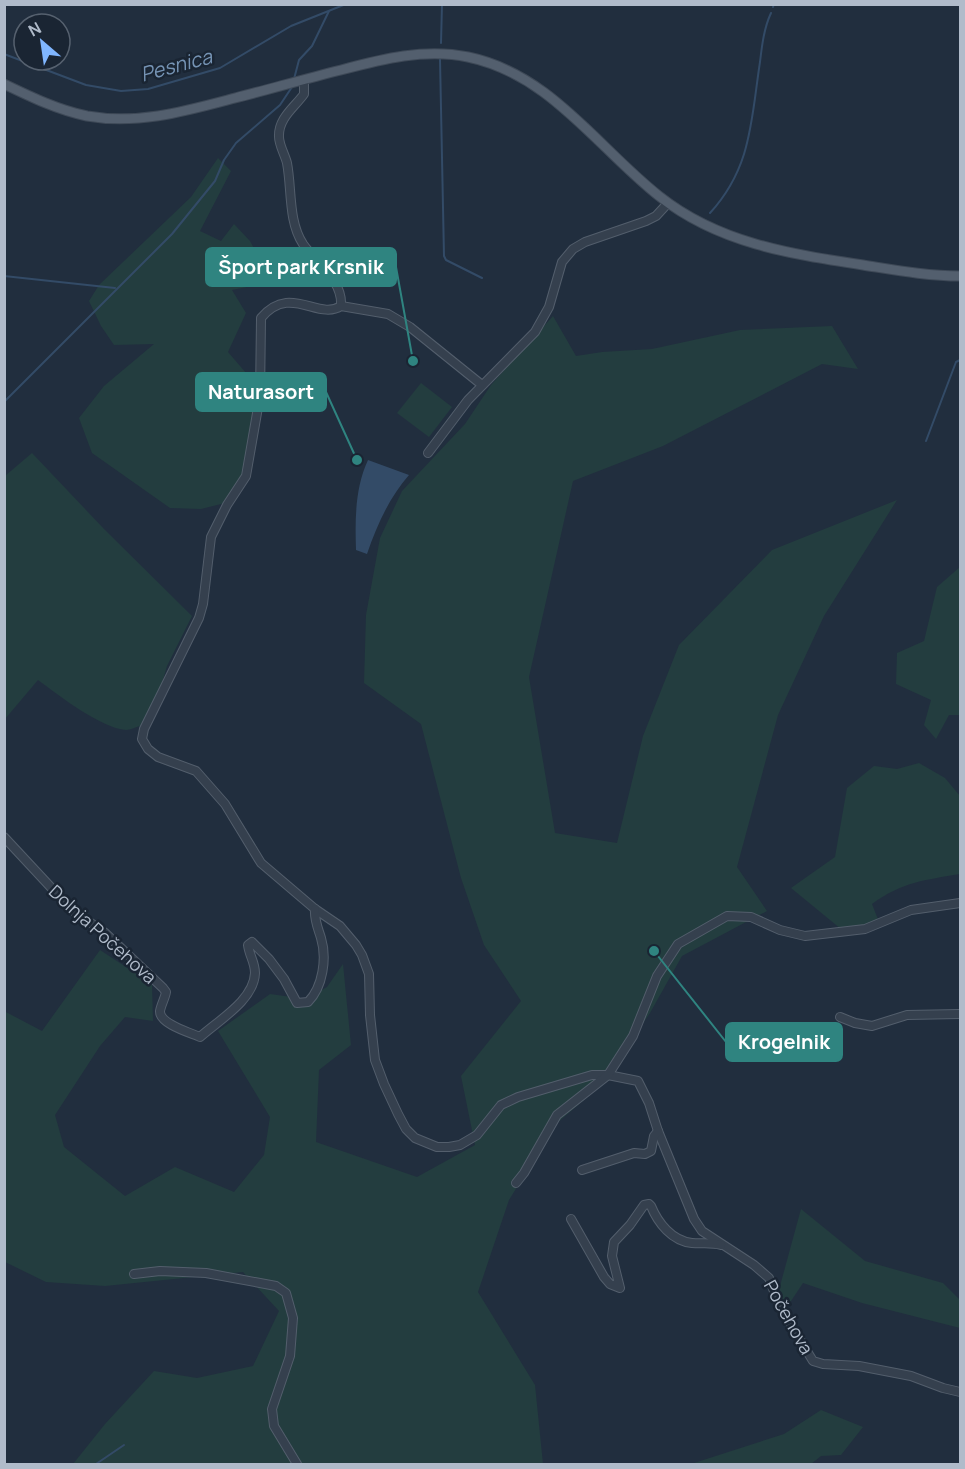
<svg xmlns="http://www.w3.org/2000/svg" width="965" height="1469" font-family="Manrope,sans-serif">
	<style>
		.green { fill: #233d3f }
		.water { fill: #334b67 }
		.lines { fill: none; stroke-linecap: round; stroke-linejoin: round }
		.stream { stroke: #334b67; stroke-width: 2 }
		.minor-casing { stroke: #535e6c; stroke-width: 10 }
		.major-casing { stroke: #3e4957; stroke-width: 11 }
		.minor { stroke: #35404e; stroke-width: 8 }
		.major { stroke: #535f6e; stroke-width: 9 }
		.labels { text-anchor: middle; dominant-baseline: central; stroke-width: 5; stroke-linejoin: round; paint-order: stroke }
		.street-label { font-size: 18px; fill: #b0bbca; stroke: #1a2533 }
		.water-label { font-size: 20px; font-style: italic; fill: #7593b4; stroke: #1a2533 }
		.leader { fill: none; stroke: #2f8480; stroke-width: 2 }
		.callout-dot { fill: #2f8480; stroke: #1a2533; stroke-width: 2 }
		.callout { fill: #2f8480; stroke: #2f8480; stroke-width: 2 }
		.callout-label { font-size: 20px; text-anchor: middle; font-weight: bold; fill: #fff }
	</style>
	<rect width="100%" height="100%" fill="#212e3e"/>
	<!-- green -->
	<g class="green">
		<polygon points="218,158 231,171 200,231 221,241 234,224 250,241 268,274 247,287 232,290 246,313 228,352 259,388 244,475 225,503 201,509 170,508 92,453 79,418 104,386 154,344 114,345 101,326 89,301 99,285 191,197"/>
		<polygon points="553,316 576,356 602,352 652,349 740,330 832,326 858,369 822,364 663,446 573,481 529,677 555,833 617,843 643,736 679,645 772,550 897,500 824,616 778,715 737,867 767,911 682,956 650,1013 600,1086 556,1124 509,1200 478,1292 535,1385 543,1464 73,1464 105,1424 154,1371 197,1378 253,1366 279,1311 243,1272 105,1286 46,1282 5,1262 4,1011 42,1031 100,950 152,984 153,1021 125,1017 100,1046 55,1115 64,1147 125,1196 175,1167 234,1192 264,1155 270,1117 218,1031 270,994 306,999 327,987 343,964 351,1045 319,1070 316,1142 417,1177 475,1145 461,1076 521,1001 484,945 461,878 421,724 364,683 366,615 380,538 402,491 465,424 491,385"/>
		<polygon points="421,383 452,407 429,437 397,413"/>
		<path d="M32 453 104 529 192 616 167 666 158 697 140 726C136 727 130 730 126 730 101 728 58 695 38 680L5 719V476Z"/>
		<polygon points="960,567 960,715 949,715 936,739 924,725 931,700 896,684 897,653 924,641 937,587"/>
		<path d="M919 763 945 778 960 796V874C925 880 902 882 872 904L879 922 861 927 841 929 791 888 835 857 847 788 874 766 897 769Z"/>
		<polygon points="801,1209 865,1261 943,1283 960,1300 960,1328 862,1303 803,1283 785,1310 774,1308"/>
		<polygon points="821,1410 863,1427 841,1455 821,1456 811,1464 691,1464 784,1434"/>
	</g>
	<!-- water -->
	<path class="water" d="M368 460 409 475C389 498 377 525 367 554L356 550C355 519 355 488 368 460Z"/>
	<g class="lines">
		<!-- stream -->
		<g class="stream">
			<polyline points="773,7 774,4"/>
			<polyline points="441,43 442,4"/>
			<polyline points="4,54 86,85 121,91 148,89 220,68 291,26 346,4"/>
			<polyline points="440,59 444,256 446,260 482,278"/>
			<polyline points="294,79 299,60 312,46 329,11"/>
			<path d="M710 213C752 167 751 120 760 62 762 45 764 28 771 13"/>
			<polyline points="4,276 115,288"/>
			<polyline points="4,402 172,234 215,181 224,160 236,143 280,105 292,87"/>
			<polyline points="926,441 956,362 960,360"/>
			<polyline points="96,1464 124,1445"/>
		</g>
		<defs>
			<g id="minor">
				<path d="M304 80V94C295 107 278 118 279 137 279 145 285 155 287 163 292 189 288 221 303 244 316 263 343 280 341 306"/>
				<path d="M482 385 410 327 388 314 341 306C318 321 290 283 261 318L260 396 246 476 227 505 211 537 203 604 199 618 144 729 142 739 148 749 158 757 196 771 225 804 261 863 315 909 340 926 356 945 362 955 369 974 370 1015 375 1060 384 1084 398 1114 406 1129 415 1138 437 1147H449L460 1145 477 1135 501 1105 518 1097 592 1075H608L638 1081 649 1103 658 1131 694 1219 702 1231 754 1265 769 1278 780 1307 813 1361 823 1364 859 1366 911 1376 943 1388 960 1392"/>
				<polyline points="428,453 468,400 535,332 549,307 562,262 573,249 585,242 646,221 656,216 668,203"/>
				<path d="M4 837 72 910 104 932 163 988 166 992C165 998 161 1005 160 1011 159 1024 191 1033 200 1037 219 1020 254 1000 255 973 255 962 249 955 248 945L252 942 269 959 284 979 297 1003 308 1002C323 987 327 958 321 938 318 928 314 920 315 909"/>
				<polyline points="840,1017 855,1023 872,1026 907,1015 960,1014"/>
				<polyline points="582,1170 634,1153 645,1154 651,1151 654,1136 658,1131"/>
				<polyline points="516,1183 524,1173 557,1115 608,1075 633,1036 657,976 678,944 727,916 751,917 780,930 805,936 865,929 911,910 960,903"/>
				<path d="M571 1219 604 1277 610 1284 620 1288 612 1256 614 1242 630 1225 644 1205 649 1204 651 1206C658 1223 672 1241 692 1243 702 1244 711 1242 721 1245"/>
				<polyline points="134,1274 160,1271 206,1273 276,1286 286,1293 293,1318 290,1356 272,1409 274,1426 297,1464"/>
			</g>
			<path id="major" d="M4 84C31 97 58 110 87 116 138 125 186 111 235 98 270 89 305 79 341 70 382 59 425 48 468 57 550 74 597 147 659 196 718 243 790 254 863 265 895 270 927 276 960 276"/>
		</defs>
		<!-- minor casing -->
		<use href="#minor" class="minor-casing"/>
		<!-- major casing -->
		<use href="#major" class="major-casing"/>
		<!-- minor -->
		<use href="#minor" class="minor"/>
		<!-- major -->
		<use href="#major" class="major"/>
	</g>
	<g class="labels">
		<!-- street labels -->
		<g class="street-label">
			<text transform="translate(103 934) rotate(42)">Dolnja Počehova</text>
			<text transform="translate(789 1317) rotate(61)">Počehova</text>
		</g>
		<!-- water labels -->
		<g class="water-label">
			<text transform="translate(176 65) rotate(-15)">Pesnica</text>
		</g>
	</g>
	<!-- callouts -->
	<path class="leader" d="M413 361L396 267M357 460L326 392M654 951L726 1042"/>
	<g class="callout-dot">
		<circle cx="413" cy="361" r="6"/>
		<circle cx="357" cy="460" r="6"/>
		<circle cx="654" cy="951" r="6"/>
	</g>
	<g class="callout">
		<rect x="206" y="248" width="190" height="38" rx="6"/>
		<rect x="196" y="373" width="130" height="38" rx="6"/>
		<rect x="726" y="1023" width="116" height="38" rx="6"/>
	</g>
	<g class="callout-label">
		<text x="301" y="274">Šport park Krsnik</text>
		<text x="261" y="399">Naturasort</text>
		<text x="784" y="1049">Krogelnik</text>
	</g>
	<!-- border -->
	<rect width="965" height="1469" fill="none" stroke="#b0bbca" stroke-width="12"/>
	<!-- north arrow -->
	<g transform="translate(42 42) rotate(331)"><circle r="28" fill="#1a2533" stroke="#56616f" stroke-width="1.5"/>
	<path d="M0-4.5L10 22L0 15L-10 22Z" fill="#80b6ff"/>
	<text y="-9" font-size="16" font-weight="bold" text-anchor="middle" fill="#b0bbca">N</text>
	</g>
</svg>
